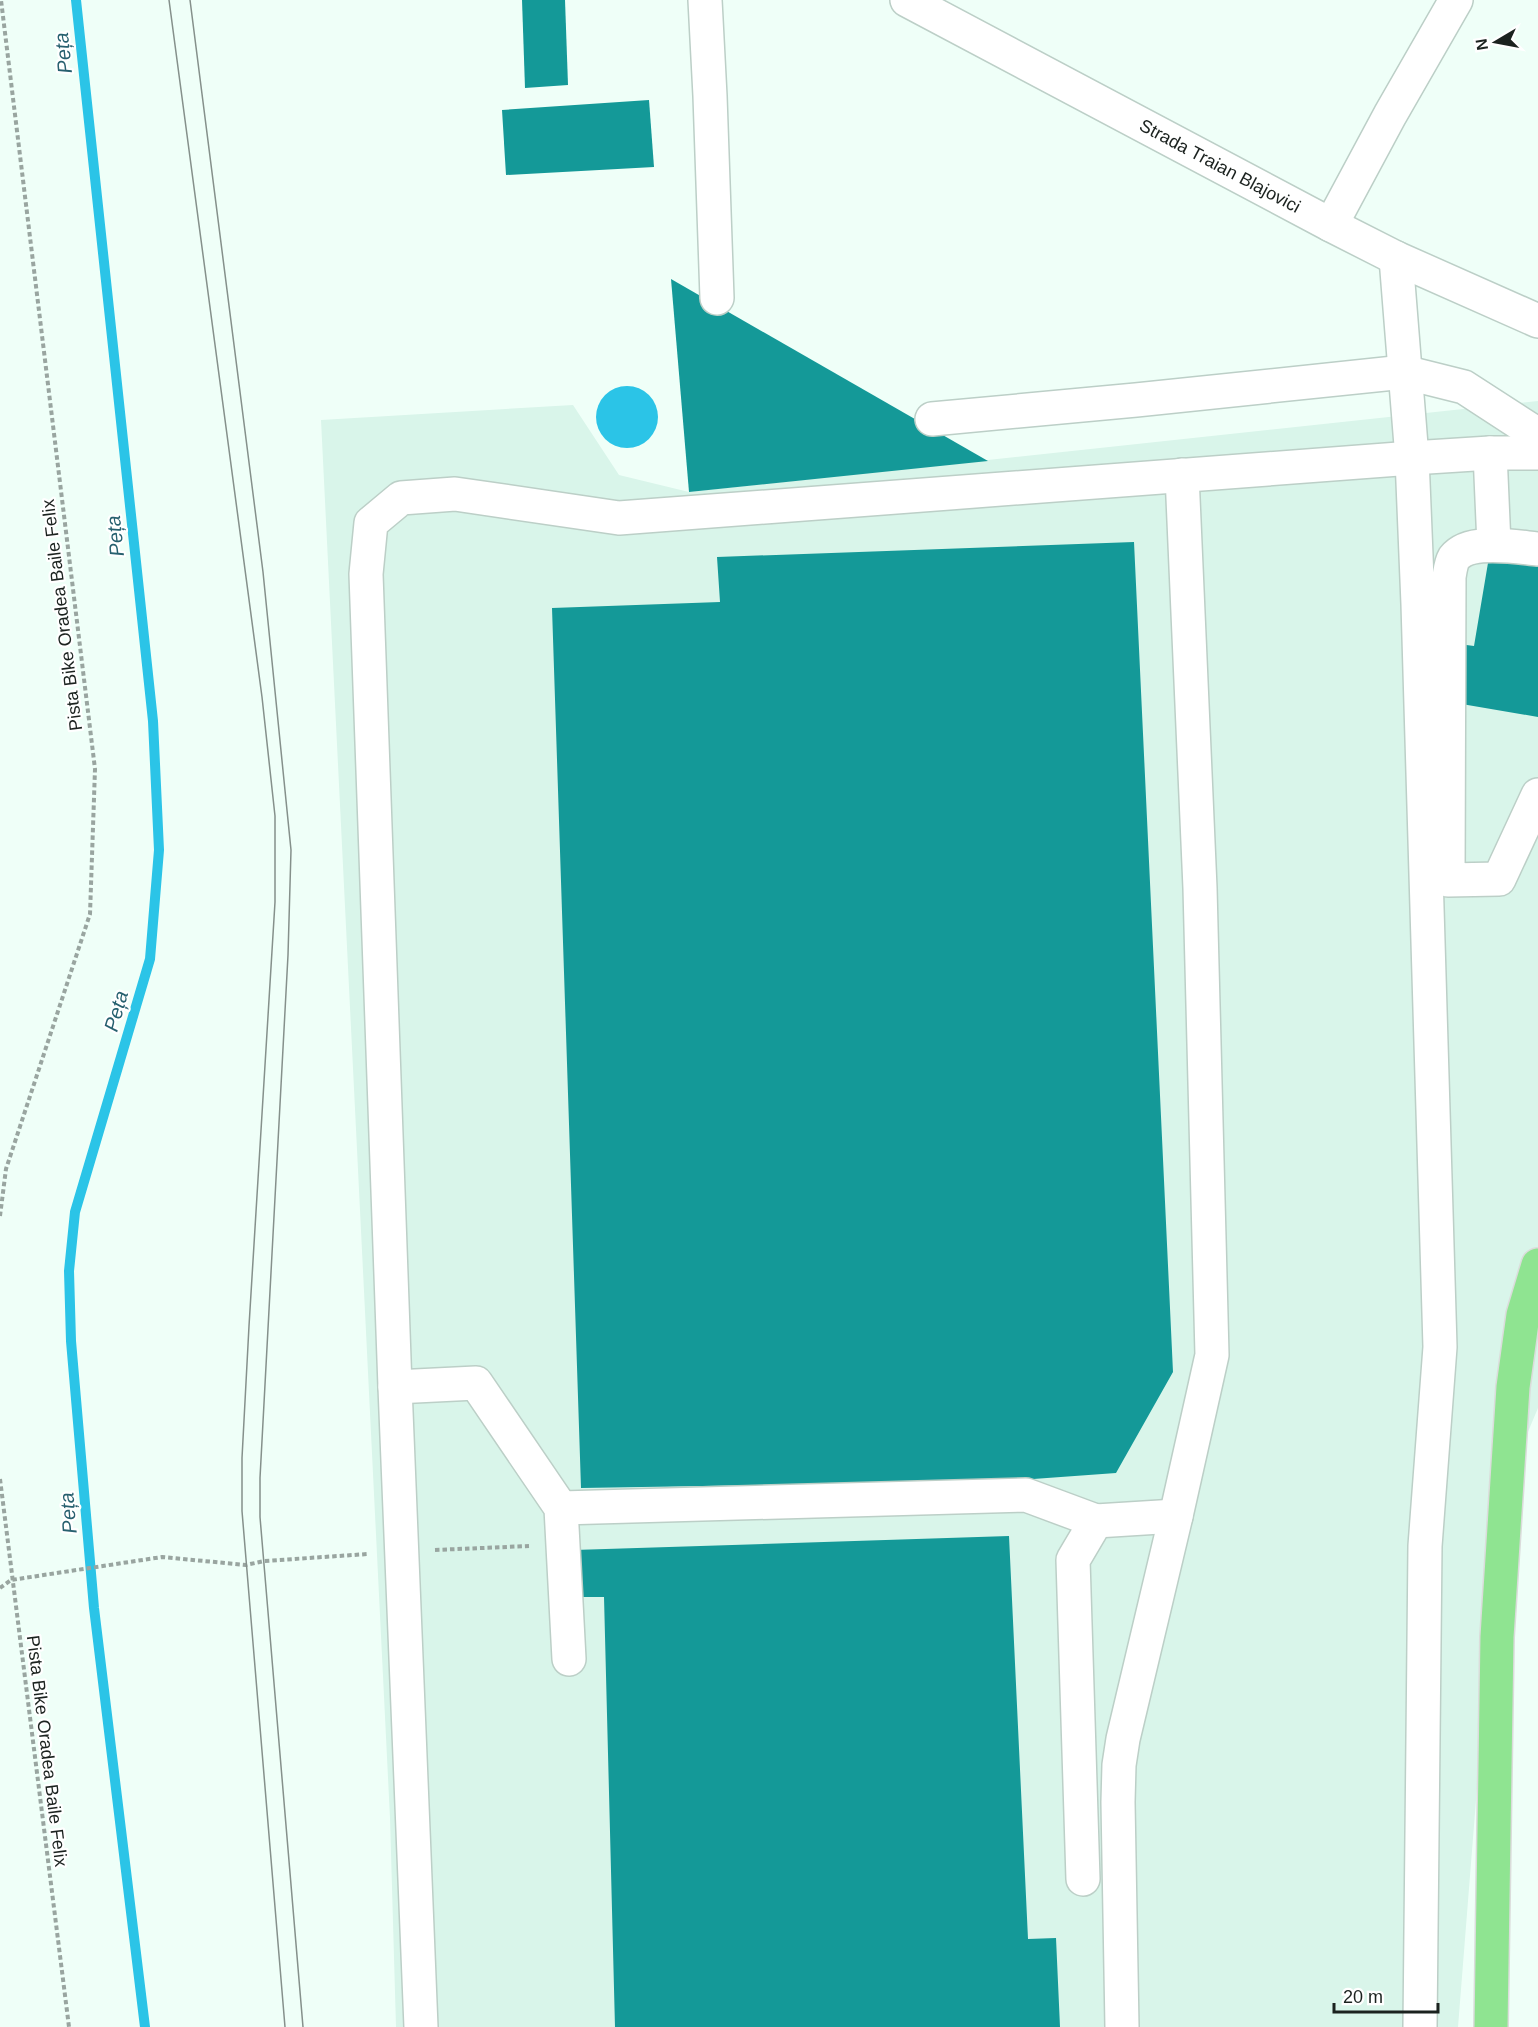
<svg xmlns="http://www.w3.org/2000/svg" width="1538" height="2027" font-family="Helvetica,sans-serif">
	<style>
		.built { fill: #d9f5ea }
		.water { fill: #2bc4e7 }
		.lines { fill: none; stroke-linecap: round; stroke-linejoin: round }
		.stream { stroke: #2bc4e7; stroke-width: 10 }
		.building { fill: #149998 }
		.minor-casing { stroke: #bccfc7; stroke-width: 36 }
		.highway-casing { stroke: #dbdcdb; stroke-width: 36 }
		.path { stroke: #99a5a0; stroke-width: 4; stroke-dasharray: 4.5 3; stroke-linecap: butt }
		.minor { stroke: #fff; stroke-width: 33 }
		.highway { stroke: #8fe491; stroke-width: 33 }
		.tram { stroke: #85908b; stroke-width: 1.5 }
		.labels { text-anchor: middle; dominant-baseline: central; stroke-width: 4.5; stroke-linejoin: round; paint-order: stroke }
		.street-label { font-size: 18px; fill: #1b221f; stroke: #fff }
		.water-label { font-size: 20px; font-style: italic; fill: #27606f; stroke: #fff }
	</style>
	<rect width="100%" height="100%" fill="#effff8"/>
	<!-- built -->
	<polygon class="built" points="1538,401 1538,1408 1500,1498 1458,2027 396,2027 390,1818 321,420 573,405 619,475 689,492"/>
	<!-- water -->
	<circle class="water" cx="627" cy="417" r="31"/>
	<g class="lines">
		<!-- stream -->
		<polyline class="stream" points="76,0 153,721 159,850 150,959 75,1212 69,1271 71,1341 94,1608 145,2027"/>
	</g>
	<!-- building -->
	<g class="building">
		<polygon points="522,0 565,0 568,85 525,88"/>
		<polygon points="649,100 654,167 506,175 502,110"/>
		<polygon points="671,279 988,461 689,492"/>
		<polygon points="1134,542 1173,1372 1116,1473 1007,1481 581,1488 552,608 720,602 717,557"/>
		<polygon points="1489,557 1538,565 1538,717 1450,702 1459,644 1474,646"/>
		<polygon points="1009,1536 1028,1939 1056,1938 1060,2027 615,2027 604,1597 577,1597 574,1550"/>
	</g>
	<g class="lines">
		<defs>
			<g id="minor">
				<polyline points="705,0 710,96 717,298"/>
				<polyline points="907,0 1331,225 1396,258 1538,321"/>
				<polyline points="1331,225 1390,115 1456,0"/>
				<polyline points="1396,258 1412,458 1418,604 1440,1347 1425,1546 1420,2027"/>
				<polyline points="932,419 1136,400 1404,372 1464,387 1538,435"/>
				<polyline points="1490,453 1494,545"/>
				<path d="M1538 549C1516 547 1469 538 1454 558 1451 563 1450 571 1449 577L1448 880 1499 879 1538 795"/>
				<polyline points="395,1387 476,1383 561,1508 569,1659"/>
				<polyline points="561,1508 1026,1495 1096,1521"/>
				<polyline points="1083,1879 1073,1560 1096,1521 1176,1516"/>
				<polyline points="421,2027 395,1387 366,574 371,523 401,498 455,494 619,518 1412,458 1490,453 1538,453"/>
				<polyline points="1122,2027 1118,1802 1119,1765 1123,1739 1176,1516 1212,1355 1200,888 1182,475"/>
			</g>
			<polyline id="highway" points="1491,2027 1497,1637 1513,1387 1523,1315 1538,1265"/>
		</defs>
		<!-- minor casing -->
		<use href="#minor" class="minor-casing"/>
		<!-- highway casing -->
		<use href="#highway" class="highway-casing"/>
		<!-- path -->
		<g class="path">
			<polyline points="0,1216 6,1169 90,914 95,769 1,0"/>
			<polyline points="0,1479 69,2027"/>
			<polyline points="435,1550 529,1546"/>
			<polyline points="0,1588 11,1580 162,1557 246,1565 264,1561 368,1554"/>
		</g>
		<!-- minor -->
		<use href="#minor" class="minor"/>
		<!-- highway -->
		<use href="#highway" class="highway"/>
		<!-- tram -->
		<g class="tram">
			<polyline points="169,0 262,697 275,816 275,902 249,1326 242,1458 242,1511 285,2027"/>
			<polyline points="190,0 263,572 291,850 288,955 260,1478 260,1517 303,2027"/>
		</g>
	</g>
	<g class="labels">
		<!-- street labels -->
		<g class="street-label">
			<text transform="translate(1220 166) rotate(28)">Strada Traian Blajovici</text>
			<text transform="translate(62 615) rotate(-97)">Pista Bike Oradea Baile Felix</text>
			<text transform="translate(47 1751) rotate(83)">Pista Bike Oradea Baile Felix</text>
		</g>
		<!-- water labels -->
		<g class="water-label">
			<text transform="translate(63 53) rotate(-96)">Peța</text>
			<text transform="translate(115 536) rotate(-96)">Peța</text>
			<text transform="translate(116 1011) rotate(-74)">Peța</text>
			<text transform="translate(68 1513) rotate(-95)">Peța</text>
		</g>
	</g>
	<!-- north arrow -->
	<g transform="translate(1496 42) rotate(260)" stroke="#ffffff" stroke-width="4.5" paint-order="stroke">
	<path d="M0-4.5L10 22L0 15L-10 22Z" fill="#1b221f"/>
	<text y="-9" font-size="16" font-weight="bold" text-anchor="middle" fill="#1b221f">N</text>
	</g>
	<!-- scale -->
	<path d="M1334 2003v9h104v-9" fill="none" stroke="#1b221f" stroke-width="3"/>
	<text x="1343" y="2003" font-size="18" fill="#1b221f" stroke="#ffffff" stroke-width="4.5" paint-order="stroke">20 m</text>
</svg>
